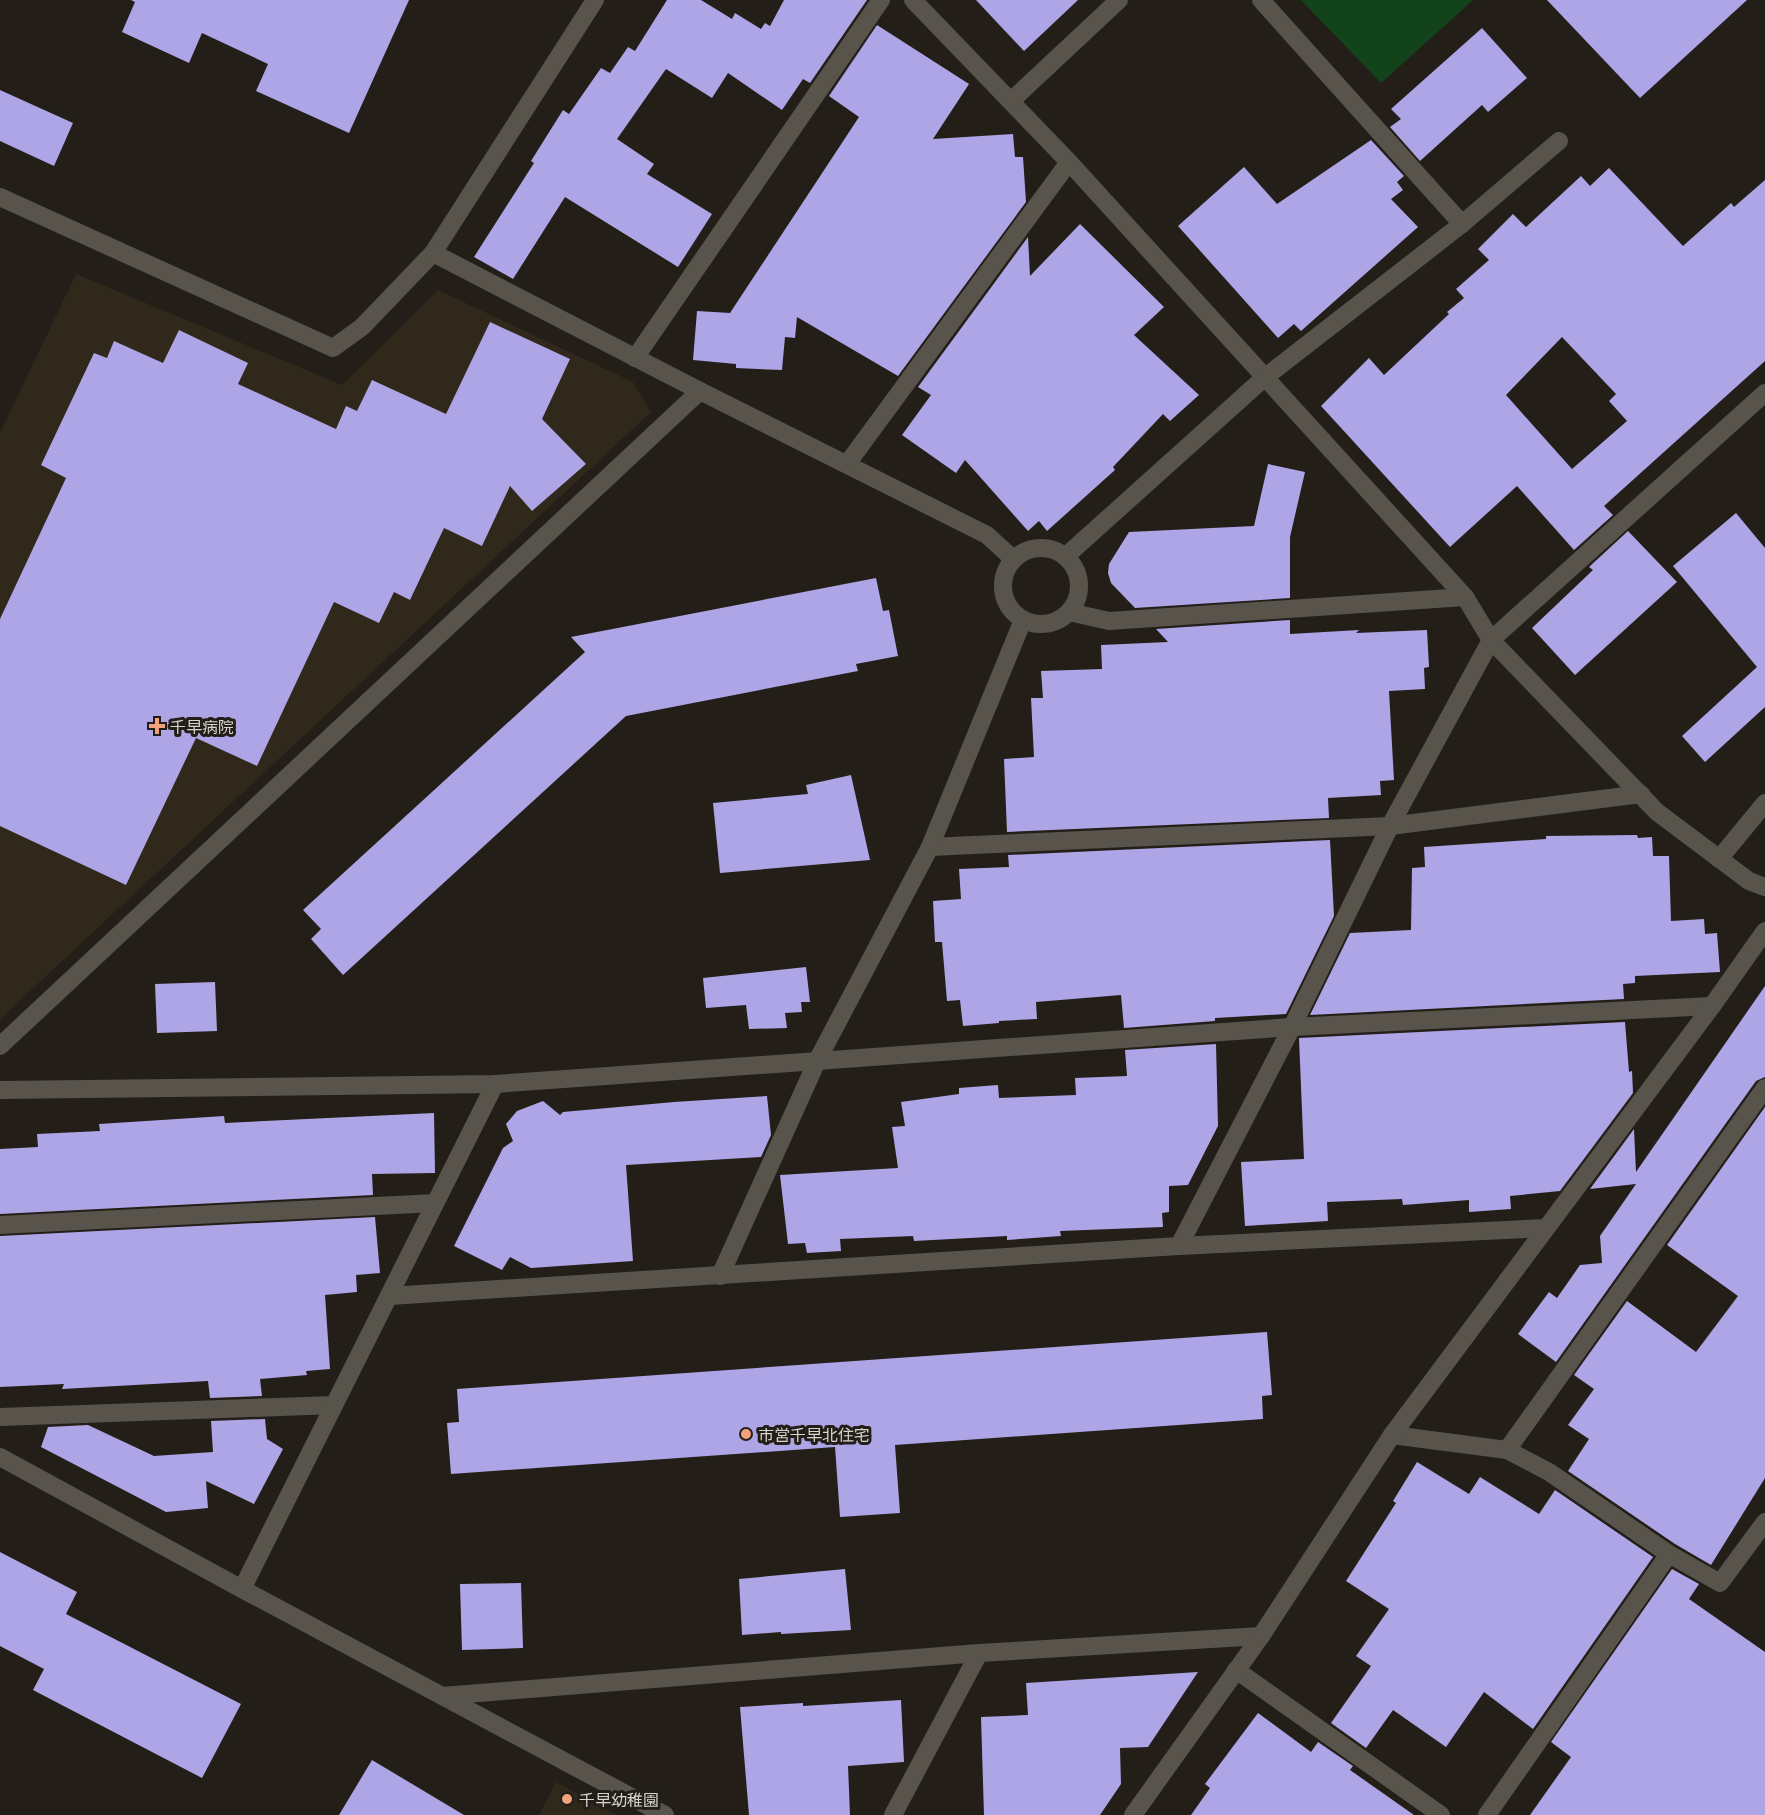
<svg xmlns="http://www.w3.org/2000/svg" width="1765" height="1815" font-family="Commissioner,'Noto Sans JP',sans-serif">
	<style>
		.built { fill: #2f281b }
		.green { fill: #12431b }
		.building { fill: #aea5e6; fill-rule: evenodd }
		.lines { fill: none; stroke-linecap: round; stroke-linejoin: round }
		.minor { stroke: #58544c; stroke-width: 18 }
		.poi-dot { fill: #f1a17b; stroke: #231f18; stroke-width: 2 }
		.labels { text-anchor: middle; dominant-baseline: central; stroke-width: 6; stroke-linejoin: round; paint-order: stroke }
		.poi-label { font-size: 16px; fill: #d7d4cf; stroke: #231f18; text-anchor: start }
	</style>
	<rect width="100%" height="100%" fill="#231f18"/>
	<!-- built -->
	<g class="built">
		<polygon points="76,274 342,385 438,290 633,382 651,412 0,1019 0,433"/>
		<polygon points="556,1782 616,1815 539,1815"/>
	</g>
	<!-- green -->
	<polygon class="green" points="1301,0 1473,0 1381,83"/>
	<!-- building -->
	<g class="building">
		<polygon points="131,0 409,0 349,133 256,91 268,64 202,33 189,63 122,32 135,2"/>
		<polygon points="667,0 701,0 732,19 735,13 761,29 765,23 770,26 784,0 867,0 810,83 803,79 782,110 728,73 712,98 666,69 617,139 654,164 647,174 712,214 678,267 565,197 513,279 474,257 534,163 531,161 563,110 569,114 601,68 610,73 628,47 635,51"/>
		<polygon points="976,0 1078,0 1024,51"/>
		<polygon points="1547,0 1747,0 1640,98"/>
		<polygon points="877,25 969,84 933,139 1013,134 1015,157 1023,157 1026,202 898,376 797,317 795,338 785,337 782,370 736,368 736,364 693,360 697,311 730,313 859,117 829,96"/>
		<polygon points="1482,28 1527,78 1488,112 1482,105 1420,161 1390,127 1401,119 1391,109"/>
		<polygon points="0,90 73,123 54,166 0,141"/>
		<polygon points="1371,140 1404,176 1397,182 1403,190 1391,199 1418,227 1301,331 1294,324 1278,338 1178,226 1244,167 1277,204"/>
		<path d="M1609 168 1683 246 1731 203 1734 207 1765 180V361L1604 506 1613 515 1574 550 1517 486 1450 547 1321 406 1369 358 1384 375 1449 314 1447 312 1464 298 1456 289 1489 260 1478 249 1513 214 1526 227 1581 176 1590 186ZM1562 337 1616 394 1609 401 1627 421 1572 469 1506 395Z"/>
		<polygon points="1080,224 1164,307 1134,335 1199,395 1170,421 1163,414 1113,467 1115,470 1047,531 1039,521 1028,531 965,460 956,473 902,435 931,395 918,387 1028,237 1030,276"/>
		<polygon points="490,322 570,359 542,419 586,464 532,511 510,486 482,546 444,528 410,600 394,592 379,623 334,602 257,766 196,738 126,885 0,826 0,619 66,478 41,465 94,353 107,358 114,341 163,363 179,330 248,363 238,384 336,429 346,406 357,411 372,380 446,414"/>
		<polygon points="1268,464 1305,472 1290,537 1290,598 1135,608 1111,583 1108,573 1109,564 1129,532 1254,526"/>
		<polygon points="1736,513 1765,548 1765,707 1705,762 1682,736 1757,667 1673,566"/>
		<polygon points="1628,531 1677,582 1575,675 1532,628 1593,570 1589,567"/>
		<polygon points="876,578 883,611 889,610 898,656 856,664 858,671 626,716 343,975 311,939 321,929 303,910 585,652 571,637"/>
		<polygon points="1290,620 1290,634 1359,630 1356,633 1427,630 1429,667 1424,668 1425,689 1389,691 1394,780 1380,781 1381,795 1328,798 1329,818 1007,832 1004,759 1034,757 1031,698 1043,698 1041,671 1102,669 1101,645 1168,642 1156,629"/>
		<polygon points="851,775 870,860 720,873 713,803 808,794 806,785"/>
		<polygon points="1637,835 1638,838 1652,837 1653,856 1669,856 1671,921 1704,919 1705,934 1717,933 1720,972 1635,976 1635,983 1623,984 1624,999 1310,1015 1350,933 1411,930 1412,868 1425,867 1424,847 1546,839 1546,836"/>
		<polygon points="1330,840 1334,916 1286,1014 1215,1018 1215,1021 1124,1028 1121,995 1036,1002 1037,1019 999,1021 999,1023 963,1026 960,1000 947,1001 942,942 935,942 933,901 961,899 959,869 1009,867 1008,855"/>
		<polygon points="806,967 810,1002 801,1002 802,1012 785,1013 787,1028 749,1029 746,1005 706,1008 703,978"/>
		<polygon points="215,982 217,1031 157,1033 155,984"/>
		<polygon points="1765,986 1765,1077 1756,1081 1556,1362 1518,1334 1549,1292 1557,1298 1580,1265 1602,1263 1600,1236 1636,1184 1590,1189 1634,1129 1636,1172"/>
		<polygon points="1625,1022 1629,1072 1632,1071 1633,1093 1560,1191 1510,1196 1511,1209 1469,1212 1469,1200 1403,1205 1402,1199 1327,1202 1328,1221 1245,1226 1241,1162 1304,1159 1299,1038"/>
		<polygon points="1216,1044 1218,1126 1188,1185 1169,1186 1169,1212 1162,1213 1163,1227 1060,1231 1061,1236 1007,1240 1007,1236 914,1241 913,1236 840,1239 841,1251 807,1253 805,1243 788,1244 780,1175 898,1168 892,1127 905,1126 901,1102 959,1094 959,1088 998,1085 999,1098 1076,1095 1075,1078 1127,1076 1125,1050"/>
		<polygon points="767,1096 771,1135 761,1157 626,1165 633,1261 531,1268 510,1257 502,1270 454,1246 503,1148 513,1141 506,1124 517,1111 543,1101 560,1115 563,1112 674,1102"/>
		<polygon points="1765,1107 1765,1478 1711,1565 1675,1544 1568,1471 1589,1439 1568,1425 1594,1389 1574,1375 1627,1301 1696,1352 1738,1296 1667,1245"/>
		<polygon points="434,1113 435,1173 372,1174 373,1195 0,1214 0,1149 38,1147 37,1134 100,1131 99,1124 224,1116 225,1123"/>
		<polygon points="375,1217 380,1273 356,1275 357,1292 325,1295 330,1369 306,1371 307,1375 260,1379 262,1396 210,1398 208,1381 62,1389 64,1384 0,1387 0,1236"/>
		<polygon points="1267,1332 1272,1395 1262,1396 1263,1419 895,1445 900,1513 840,1517 835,1447 451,1474 447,1423 459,1422 457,1389"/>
		<polygon points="265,1419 267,1439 283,1449 254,1504 206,1481 208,1508 166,1512 41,1447 48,1427 88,1425 154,1456 213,1452 211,1421"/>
		<polygon points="1417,1462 1469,1494 1480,1477 1539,1514 1555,1490 1653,1557 1533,1729 1484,1692 1446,1747 1393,1710 1366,1748 1331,1723 1371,1666 1356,1656 1389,1609 1346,1581 1396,1503 1393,1501"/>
		<polygon points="0,1552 77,1592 66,1614 241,1704 202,1778 33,1690 44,1669 0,1646"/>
		<polygon points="845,1569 851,1630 781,1634 781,1632 742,1635 739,1579"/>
		<polygon points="1672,1569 1699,1584 1689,1599 1765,1652 1765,1815 1530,1815 1571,1757 1551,1742"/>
		<polygon points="521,1583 523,1648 462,1650 460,1584"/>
		<polygon points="1198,1672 1148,1747 1120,1748 1121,1784 1100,1815 984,1815 981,1717 1028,1715 1026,1683"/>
		<polygon points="901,1700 904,1762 848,1766 850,1815 749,1815 740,1707 803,1703 803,1706"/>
		<polygon points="1258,1713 1311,1752 1318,1742 1353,1766 1350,1770 1414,1815 1191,1815 1210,1788 1205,1784"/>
		<polygon points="372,1760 464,1815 339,1815"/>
	</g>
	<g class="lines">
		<!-- minor -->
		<g class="minor">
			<polyline points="913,0 1069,162 1465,597 1491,640 1657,812 1749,881 1765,887"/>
			<polyline points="1261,0 1462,224"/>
			<polyline points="1011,101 1119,0"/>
			<polyline points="0,197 333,348 362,327 433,253 595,0"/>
			<polyline points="433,253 700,391 987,535 1013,559"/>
			<polyline points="635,358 881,0"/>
			<polyline points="847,464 1069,162"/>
			<circle cx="1041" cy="586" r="38"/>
			<polyline points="1066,556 1264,378 1462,224 1559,141"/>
			<polyline points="1069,612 1109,621 1465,597"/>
			<polyline points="930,847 1390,826 1641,794"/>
			<polyline points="1719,859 1765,803"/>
			<polyline points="0,1046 700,391"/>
			<polyline points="0,1090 495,1084 1292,1027 1712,1006"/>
			<polyline points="0,1225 435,1203"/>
			<polyline points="1179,1246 1292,1027 1390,826 1491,640 1765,393"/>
			<polyline points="720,1276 817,1061 930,847 1023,620"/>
			<polyline points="389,1296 1179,1246 1546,1228"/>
			<polyline points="0,1417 334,1405"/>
			<polyline points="1392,1435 1507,1450 1549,1472 1669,1554 1720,1583 1765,1522"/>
			<polyline points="1507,1450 1765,1088"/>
			<polyline points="0,1457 242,1589 665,1815"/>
			<polyline points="242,1589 495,1084"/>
			<polyline points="1236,1670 1441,1815"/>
			<polyline points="442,1696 979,1653 1261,1636"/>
			<polyline points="893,1815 979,1653"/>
			<polyline points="1133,1815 1261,1636 1392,1435 1712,1006 1765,931"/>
			<polyline points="1487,1815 1669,1554"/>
		</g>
	</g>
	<!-- markers -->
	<g class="poi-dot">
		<path d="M154 717h6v6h6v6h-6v6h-6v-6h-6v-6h6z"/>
		<circle cx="746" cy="1434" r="6"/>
		<circle cx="567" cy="1799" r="6"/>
	</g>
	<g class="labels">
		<!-- poi labels -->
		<g class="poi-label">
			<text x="170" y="726">千早病院</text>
			<text x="758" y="1434">市営千早北住宅</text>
			<text x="579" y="1799">千早幼稚園</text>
		</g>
	</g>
</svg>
